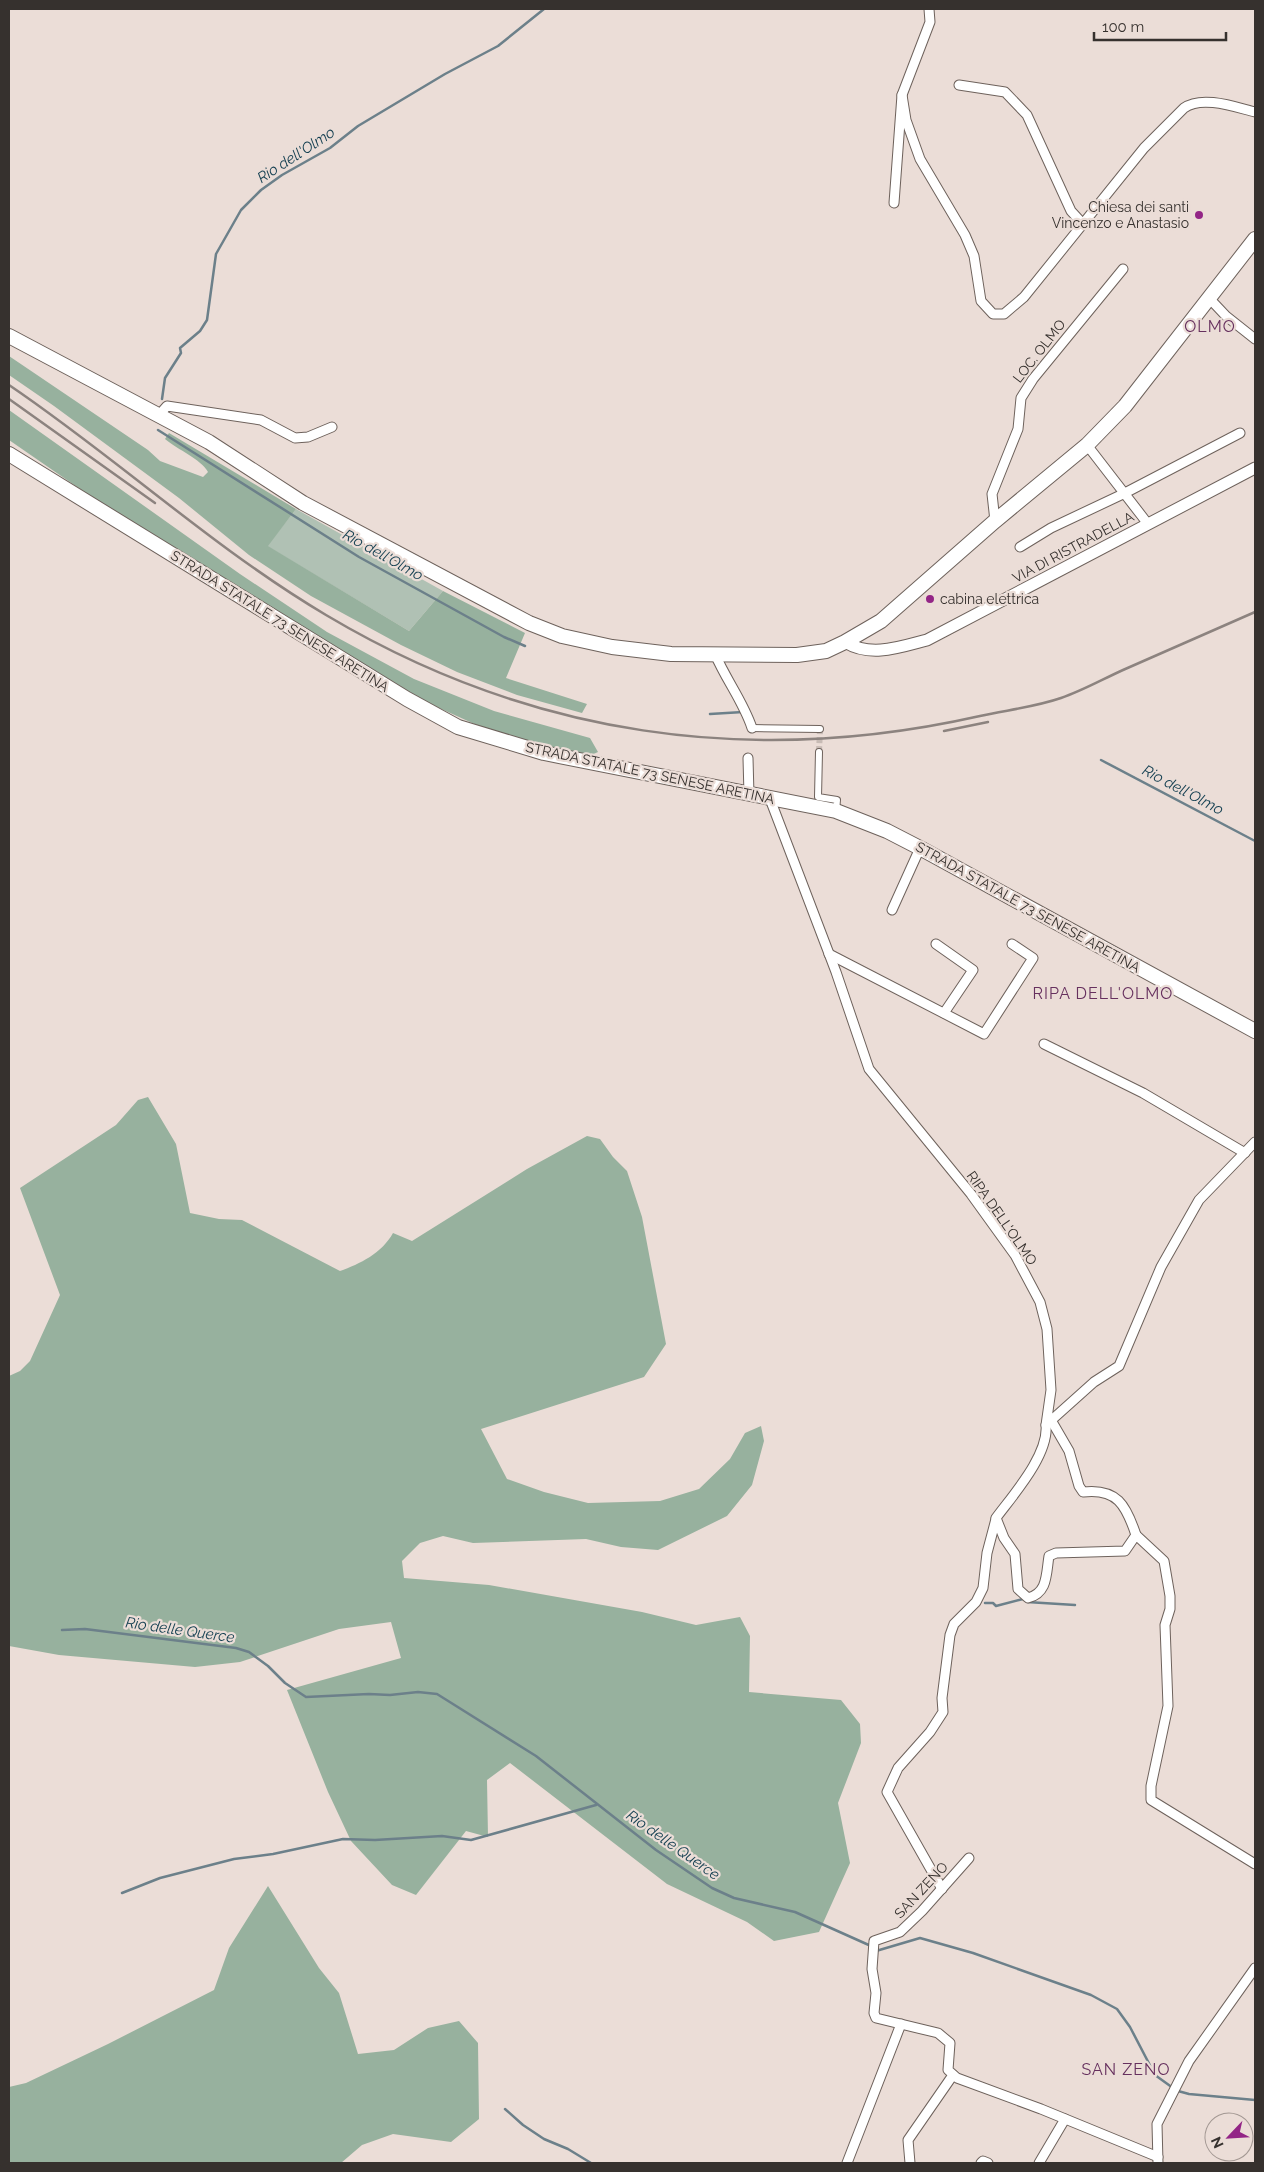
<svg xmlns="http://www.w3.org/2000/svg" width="1264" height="2172" font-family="Raleway,sans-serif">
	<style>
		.green { fill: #b0c1b4 }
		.forest { fill: #97b19e }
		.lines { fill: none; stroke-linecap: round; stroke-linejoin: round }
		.stream { stroke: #6c808a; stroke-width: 2.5 }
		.pedestrian-tunnel { stroke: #c7bbb5; stroke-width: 6; stroke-dasharray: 6 3; stroke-linecap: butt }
		.pedestrian-casing { stroke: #6e625c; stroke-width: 8 }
		.minor-casing { stroke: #6e625c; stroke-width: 11 }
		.tertiary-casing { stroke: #6e625c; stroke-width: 13 }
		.primary-casing { stroke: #6e625c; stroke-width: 16 }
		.pedestrian { stroke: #fff; stroke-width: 6 }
		.minor { stroke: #fff; stroke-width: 9 }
		.tertiary { stroke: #fff; stroke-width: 11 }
		.primary { stroke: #fff; stroke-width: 14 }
		.rail { stroke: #8c837f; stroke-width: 2.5 }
		.poi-dot { fill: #932586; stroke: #ebddd7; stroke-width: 2 }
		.labels { text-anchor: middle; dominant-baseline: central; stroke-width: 4.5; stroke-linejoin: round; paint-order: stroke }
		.poi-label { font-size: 14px; fill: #36312e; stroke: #ebddd7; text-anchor: end }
		.street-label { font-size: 14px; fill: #36312e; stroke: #ebddd7 }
		.water-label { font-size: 15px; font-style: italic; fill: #123e50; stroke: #ebddd7 }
		.quarter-label { font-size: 16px; letter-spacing: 1px; fill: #66305e; stroke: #ebddd7 }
	</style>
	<rect width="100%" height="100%" fill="#ebddd7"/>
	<!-- green -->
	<polygon class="green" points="296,509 443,591 409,631 267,546"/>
	<!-- forest -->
	<g class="forest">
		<path d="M9 356 148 450 160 461 203 477 208 472C201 459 178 450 165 439L169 433 296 509 268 546 409 631 443 591 525 633 506 678 587 704 582 713 517 695 457 672 401 645 311 596 249 555 179 498 54 406 9 375Z"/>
		<polygon points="9,410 240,574 327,632 414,679 494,711 590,738 598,752 589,756 545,746 481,727 426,702 320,640 106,507 9,440"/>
		<path d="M148 1097 176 1144 190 1213 219 1219 242 1220 340 1271C360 1264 382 1253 393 1233L412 1241 527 1169 587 1136 600 1139 613 1157 627 1171 642 1217 666 1344 644 1377 481 1429 507 1479 544 1492 588 1503 660 1501 699 1489 730 1459 745 1433 761 1426 764 1441 752 1485 727 1516 658 1550 621 1547 586 1539 473 1543 443 1536 420 1543 402 1561 404 1578 489 1585 642 1612 696 1625 740 1617 750 1636 749 1692 841 1700 860 1724 861 1743 838 1803 850 1863 819 1932 774 1941 747 1922 667 1884 510 1763 487 1780 488 1837 466 1831 416 1895 392 1885 351 1841 328 1792 287 1690 401 1658 391 1622 339 1629 240 1662 195 1667 59 1655 9 1646V1376L20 1371 30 1361 60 1295 20 1188 116 1125 138 1100Z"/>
		<polygon points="268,1886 319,1968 339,1993 358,2054 394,2050 428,2028 459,2021 478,2043 479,2119 451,2142 393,2134 362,2145 341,2163 9,2163 9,2087 26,2083 108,2044 214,1990 229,1948"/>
	</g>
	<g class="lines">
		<!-- stream -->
		<g class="stream">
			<polyline points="162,399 165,378 181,353 180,348 200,331 207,320 216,254 241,210 261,190 282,175 330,148 358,126 445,74 498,46 544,9"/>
			<polyline points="158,430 359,557 504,637 525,646"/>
			<polyline points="710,714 743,712"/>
			<polyline points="1101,760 1255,841"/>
			<polyline points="985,1603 993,1603 996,1606 1023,1599 1027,1602 1075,1605"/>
			<polyline points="62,1630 85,1629 236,1648 249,1652 268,1666 285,1683 306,1697 369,1694 390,1695 418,1692 437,1694 536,1756 656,1850 712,1888 734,1898 795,1912 871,1946"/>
			<polyline points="122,1893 160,1878 234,1859 273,1854 343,1839 375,1840 442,1836 471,1840 596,1805"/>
			<polyline points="876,1951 920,1938 973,1953 1091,1995 1117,2009 1130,2027 1155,2075 1173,2088"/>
			<polyline points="1178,2091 1189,2094 1255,2100"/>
			<polyline points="505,2109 523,2125 544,2139 568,2149 591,2163"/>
		</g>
		<!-- pedestrian-tunnel -->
		<polyline class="pedestrian-tunnel" points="819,752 820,729"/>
		<defs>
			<g id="pedestrian">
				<polyline points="752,728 820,729"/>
				<polyline points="819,752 818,797 837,800 836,811"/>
			</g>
			<g id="minor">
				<polyline points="959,85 1005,92 1027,115 1071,211 1083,224"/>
				<path d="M902 95 906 120 920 159 965 235 974 256 981 301 993 314H1004L1024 297 1144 148 1184 108C1202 95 1235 107 1255 112"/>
				<polyline points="894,203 902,95 930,22 929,9"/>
				<polyline points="1209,298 1226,316 1255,339"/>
				<polyline points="159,415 167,406 261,420 295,438 308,437 332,427"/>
				<polyline points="1087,445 1148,524"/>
				<polyline points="995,521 992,494 1018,429 1021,398 1033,379 1123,269"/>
				<polyline points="1020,547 1051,528 1123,494 1240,433"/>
				<path d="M715 654C726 680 743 701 752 728"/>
				<polyline points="748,758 749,795"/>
				<polyline points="770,799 836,972 869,1069 971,1194 1015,1255 1040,1302 1047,1329 1051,1390 1046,1425 1094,1382 1119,1366 1161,1267 1199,1200 1255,1142"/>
				<polyline points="892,910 920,848"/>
				<polyline points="936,944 973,970 944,1013"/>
				<polyline points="829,954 984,1034 1033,958 1012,944"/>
				<polyline points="1044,1044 1143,1093 1245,1153"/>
				<path d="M1051 1420 1069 1451 1079 1486 1083 1492C1117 1488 1126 1505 1136 1535"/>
				<path d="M1046 1425C1049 1455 1013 1495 996 1518L1004 1538 1015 1554 1018 1589 1028 1598C1048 1593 1046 1574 1049 1556L1056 1553 1125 1551 1136 1535 1164 1561 1170 1596V1609L1165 1625 1168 1706 1151 1786V1800L1255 1864"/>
				<polyline points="969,1858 922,1911 900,1932 874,1941 872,1969 876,1993 874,2013 876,2018 938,2033 950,2043 948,2070 957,2078 1041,2109 1158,2157"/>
				<polyline points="942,1889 887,1792 898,1768 930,1732 943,1712 942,1698 950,1635 954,1624 976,1602 983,1588 987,1553 996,1519"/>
				<polyline points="847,2163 901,2024"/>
				<polyline points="910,2163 908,2140 953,2075"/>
				<polyline points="981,2163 983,2161 988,2163"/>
				<polyline points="1039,2163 1065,2119"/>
				<polyline points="1158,2163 1157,2124 1189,2061 1255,1968"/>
			</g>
			<path id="tertiary" d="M845 642C871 658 900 647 927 640L1255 468"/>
			<g id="primary">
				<polyline points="9,336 209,442 303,503 529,623 562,636 612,647 671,654 797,655 826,651 845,642 881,621 995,521 1087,445 1125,406 1255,239"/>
				<polyline points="9,454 407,699 458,727 544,753 836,811 887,831 920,848 1255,1031"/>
			</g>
		</defs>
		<!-- pedestrian casing -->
		<use href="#pedestrian" class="pedestrian-casing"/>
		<!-- minor casing -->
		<use href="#minor" class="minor-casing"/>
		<!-- tertiary casing -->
		<use href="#tertiary" class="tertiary-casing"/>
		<!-- primary casing -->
		<use href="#primary" class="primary-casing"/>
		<!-- pedestrian -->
		<use href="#pedestrian" class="pedestrian"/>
		<!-- minor -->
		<use href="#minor" class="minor"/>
		<!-- tertiary -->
		<use href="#tertiary" class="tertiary"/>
		<!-- primary -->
		<use href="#primary" class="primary"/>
		<!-- rail -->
		<g class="rail">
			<path d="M9 385C117 458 213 548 326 615 529 736 750 768 980 716 1007 710 1035 707 1061 698 1082 691 1103 679 1123 670 1167 651 1211 631 1255 612"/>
			<polyline points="9,399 155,503"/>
			<polyline points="944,731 988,722"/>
		</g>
	</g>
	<!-- markers -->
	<g class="poi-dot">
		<circle cx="1199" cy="215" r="5"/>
		<circle cx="930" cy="599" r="5"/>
	</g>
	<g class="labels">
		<!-- poi labels -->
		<g class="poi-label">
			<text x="1189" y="207">Chiesa dei santi<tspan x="1189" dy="16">Vincenzo e Anastasio</tspan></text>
			<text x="940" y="599" text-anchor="start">cabina elettrica</text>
		</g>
		<!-- street labels -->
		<g class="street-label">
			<text transform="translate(1039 351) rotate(-52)">LOC. OLMO</text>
			<text transform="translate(1073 547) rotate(-28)">VIA DI RISTRADELLA</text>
			<text transform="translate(280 621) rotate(32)">STRADA STATALE 73 SENESE ARETINA</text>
			<text transform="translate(650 773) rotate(12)">STRADA STATALE 73 SENESE ARETINA</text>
			<text transform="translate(1028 907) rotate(29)">STRADA STATALE 73 SENESE ARETINA</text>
			<text transform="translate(1002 1218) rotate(55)">RIPA DELL'OLMO</text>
			<text transform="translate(921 1890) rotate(-47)">SAN ZENO</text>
		</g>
		<!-- water labels -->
		<g class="water-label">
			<text transform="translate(296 155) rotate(-33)">Rio dell'Olmo</text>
			<text transform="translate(383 555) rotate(29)">Rio dell'Olmo</text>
			<text transform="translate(1183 790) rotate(28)">Rio dell'Olmo</text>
			<text transform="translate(180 1630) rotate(8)">Rio delle Querce</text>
			<text transform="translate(673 1845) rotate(35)">Rio delle Querce</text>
		</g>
		<!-- quarter labels -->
		<g class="quarter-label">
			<text x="1210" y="326">OLMO</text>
			<text x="1103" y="993">RIPA DELL'OLMO</text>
			<text x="1126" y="2069">SAN ZENO</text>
		</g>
	</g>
	<!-- border -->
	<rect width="1264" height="2172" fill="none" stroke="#36312e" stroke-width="20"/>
	<!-- north arrow -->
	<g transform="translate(1229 2137) rotate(245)"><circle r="24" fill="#ebddd7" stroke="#a39893"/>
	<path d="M0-4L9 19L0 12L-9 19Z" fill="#932586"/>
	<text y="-8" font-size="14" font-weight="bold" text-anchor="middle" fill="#36312e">N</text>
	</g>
	<!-- scale -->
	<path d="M1094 32v8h132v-8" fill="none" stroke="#36312e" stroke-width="2.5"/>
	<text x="1102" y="32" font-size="15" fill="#36312e" stroke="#ebddd7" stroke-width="4" paint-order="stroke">100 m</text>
</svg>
